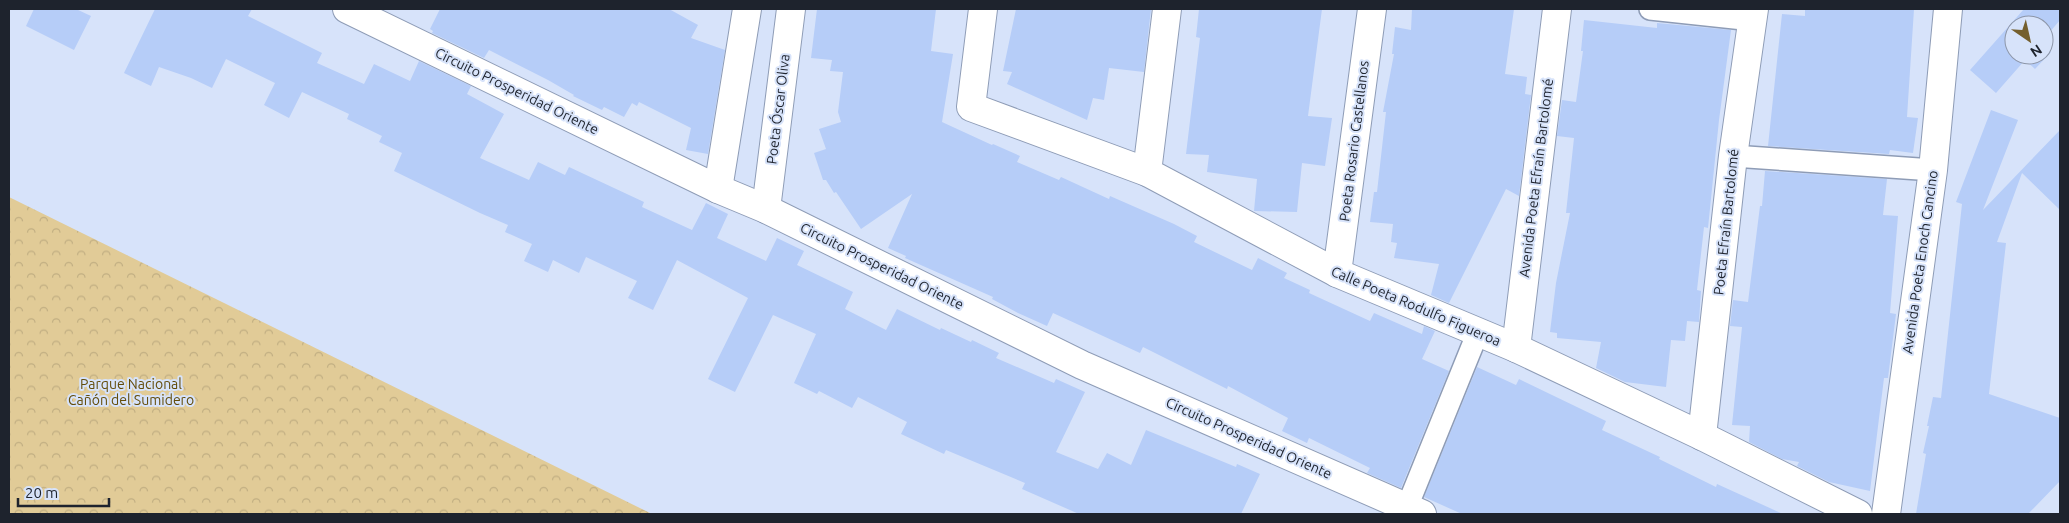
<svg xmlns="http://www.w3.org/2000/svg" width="2069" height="523" font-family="Ubuntu,sans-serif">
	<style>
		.park { fill: url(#park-crowns) }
		.building { fill: #b6cdf8 }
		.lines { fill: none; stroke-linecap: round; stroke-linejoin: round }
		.pedestrian-casing { stroke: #8e9cb6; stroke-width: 24 }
		.minor-casing { stroke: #8e9cb6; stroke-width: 30 }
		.pedestrian { stroke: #fff; stroke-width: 21 }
		.minor { stroke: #fff; stroke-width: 28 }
		.labels { text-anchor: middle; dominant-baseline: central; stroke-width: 4; stroke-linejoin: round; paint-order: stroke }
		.street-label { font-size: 14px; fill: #1e232d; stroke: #d7e3fa }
		.park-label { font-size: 14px; fill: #634c0a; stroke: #d7e3fa }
	</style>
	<defs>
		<pattern id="park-crowns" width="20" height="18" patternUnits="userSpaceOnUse" patternTransform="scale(1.25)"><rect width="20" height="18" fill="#e1cb97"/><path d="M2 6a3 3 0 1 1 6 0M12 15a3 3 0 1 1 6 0" fill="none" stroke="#c1ae82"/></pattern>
	</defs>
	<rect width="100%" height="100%" fill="#d7e3fa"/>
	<!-- park -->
	<polygon class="park" points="9,197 652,514 9,514"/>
	<!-- building -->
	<g class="building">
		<polygon points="34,9 76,9 91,16 74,50 26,26"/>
		<polygon points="155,9 252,9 248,16 322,53 317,63 364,84 374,64 410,81 419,61 471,86 467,94 504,114 480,158 529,180 538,162 565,175 569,167 644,202 642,207 692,230 706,203 728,214 717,238 766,261 777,238 804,251 797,265 853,292 845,309 886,330 897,309 940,330 941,328 971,342 972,340 999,353 996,358 1054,383 1056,379 1085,392 1056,452 1098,469 1107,453 1131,465 1146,430 1236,467 1237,464 1260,474 1241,514 1079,514 1022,489 1025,483 946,450 944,454 901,434 907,422 858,397 852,408 819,391 817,394 794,383 816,334 773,315 735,392 708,379 748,298 677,260 653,310 628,298 637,281 586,257 579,273 553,260 548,272 524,261 532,244 505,232 508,225 480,213 394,171 402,153 379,142 382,136 347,119 349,114 302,92 289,118 264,105 275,83 226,59 212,88 191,78 159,67 151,86 124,73"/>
		<polygon points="440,9 669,9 698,25 691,38 725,50 708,154 686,150 691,128 639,102 637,106 632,103 624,117 604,107 602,110 573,96 574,95 548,80 489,50 484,58 432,33 433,31 430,29"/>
		<polygon points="817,9 936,9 931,51 953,54 942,122 992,145 993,144 1020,156 1017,162 1059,180 1061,177 1109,199 1110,196 1174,224 1197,236 1194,242 1252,270 1258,258 1287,273 1284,278 1310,290 1309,293 1370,321 1374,313 1422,334 1424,326 1435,331 1422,359 1449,371 1401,488 1367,473 1370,468 1309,438 1307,443 1282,431 1288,418 1228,386 1227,389 1143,347 1140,353 1053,313 1047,326 1018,313 992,299 993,297 905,258 906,256 888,248 912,194 861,229 836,192 834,193 826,180 823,180 814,153 826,149 819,129 841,122 838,112 843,72 830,71 832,60 811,58"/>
		<polygon points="1016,9 1151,9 1144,72 1109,68 1104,100 1093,98 1087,120 1007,84 1012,72 1003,71"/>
		<polygon points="1199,9 1322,9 1308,116 1332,118 1325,166 1302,163 1297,212 1254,211 1257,179 1207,172 1209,155 1186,154 1200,38 1196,37"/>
		<polygon points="1412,9 1514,9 1505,74 1527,77 1525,94 1531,95 1519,196 1506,189 1449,303 1431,295 1439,264 1394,258 1397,243 1391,242 1393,224 1370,222 1374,192 1377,192 1386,112 1383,112 1394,54 1392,54 1395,27 1411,30"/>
		<polygon points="1805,9 1914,9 1907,117 1918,118 1913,153 1890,150 1889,154 1768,146 1782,14 1805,16"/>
		<polygon points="2024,9 2060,9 2060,20 2044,39 2044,25 2014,25 2014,55 2044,55 2044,46 2051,52 2035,69 2025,60 1996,93 1970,70"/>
		<polygon points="1584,20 1657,28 1657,23 1731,30 1719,120 1708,228 1704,227 1697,290 1701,291 1699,322 1687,321 1685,341 1671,340 1666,387 1625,382 1596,368 1601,342 1557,338 1557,333 1550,332 1556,283 1570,213 1566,213 1574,138 1557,136 1562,100 1576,102 1583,51 1581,51"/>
		<polygon points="1991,110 2018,120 1983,210 2060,130 2060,210 2022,173 1997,242 2006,243 1989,394 2060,418 2060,481 2028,514 1916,514 1926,454 1923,453 1929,426 1927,426 1933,397 1941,398 1962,204 1956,202"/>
		<polygon points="1765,171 1887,179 1883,215 1898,216 1890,313 1896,314 1888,378 1884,378 1870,491 1829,482 1797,466 1799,462 1782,459 1749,442 1750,426 1732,425 1742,327 1730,326 1733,300 1748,302 1760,206 1762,206"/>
		<polygon points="1477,367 1516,385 1519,379 1606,421 1602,430 1660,457 1659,459 1716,487 1717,484 1783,514 1462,514 1424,497"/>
	</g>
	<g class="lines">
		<defs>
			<g id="pedestrian">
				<polyline points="1650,9 1753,20"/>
				<polyline points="1733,156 1933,170"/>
				<polyline points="1407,507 1478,332"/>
			</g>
			<g id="minor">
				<polyline points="347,9 718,189 766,209 1082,365 1422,514"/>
				<polyline points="983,9 971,107 1147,172 1337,273 1516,348 1702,436 1858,514"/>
				<polyline points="1147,172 1167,9"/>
				<polyline points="718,189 747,9"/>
				<polyline points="766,209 791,9"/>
				<polyline points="1337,273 1372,9"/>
				<polyline points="1516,348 1557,9"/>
				<polyline points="1702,436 1733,156 1754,9"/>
				<polyline points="1886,514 1933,170 1948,9"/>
			</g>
		</defs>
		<!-- pedestrian casing -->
		<use href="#pedestrian" class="pedestrian-casing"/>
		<!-- minor casing -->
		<use href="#minor" class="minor-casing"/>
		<!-- pedestrian -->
		<use href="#pedestrian" class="pedestrian"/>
		<!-- minor -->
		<use href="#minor" class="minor"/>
	</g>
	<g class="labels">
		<!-- street labels -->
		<g class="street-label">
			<text transform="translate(517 91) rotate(26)">Circuito Prosperidad Oriente</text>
			<text transform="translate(778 109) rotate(-83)">Poeta Óscar Oliva</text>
			<text transform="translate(1354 141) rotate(-83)">Poeta Rosario Castellanos</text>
			<text transform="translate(1536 178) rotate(-83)">Avenida Poeta Efraín Bartolomé</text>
			<text transform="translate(1726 222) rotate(-84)">Poeta Efraín Bartolomé</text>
			<text transform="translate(1920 262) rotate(-82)">Avenida Poeta Enoch Cancino</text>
			<text transform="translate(882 266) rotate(26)">Circuito Prosperidad Oriente</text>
			<text transform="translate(1416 306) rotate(23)">Calle Poeta Rodulfo Figueroa</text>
			<text transform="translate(1249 438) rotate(24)">Circuito Prosperidad Oriente</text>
		</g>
		<!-- park labels -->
		<g class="park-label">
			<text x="131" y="384">Parque Nacional<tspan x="131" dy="16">Cañón del Sumidero</tspan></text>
		</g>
	</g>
	<!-- border -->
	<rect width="2069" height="523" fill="none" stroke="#1e232d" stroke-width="20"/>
	<!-- north arrow -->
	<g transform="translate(2029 40) rotate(146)"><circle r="24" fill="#d7e3fa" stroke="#8d96a8"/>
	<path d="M0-4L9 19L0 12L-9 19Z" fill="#745f2e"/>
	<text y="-8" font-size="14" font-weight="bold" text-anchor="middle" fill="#1e232d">N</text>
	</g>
	<!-- scale -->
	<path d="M18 498v8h91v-8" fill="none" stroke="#1e232d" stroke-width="2.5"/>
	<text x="25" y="498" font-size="15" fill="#1e232d" stroke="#d7e3fa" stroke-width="4" paint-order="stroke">20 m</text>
</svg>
